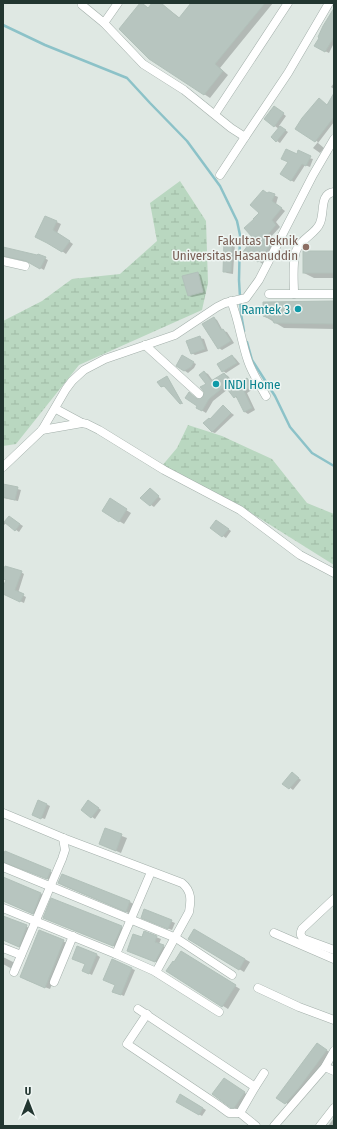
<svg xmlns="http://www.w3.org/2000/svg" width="337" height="1129" font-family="'Fira Sans Condensed',sans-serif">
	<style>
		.wetland { fill: url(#wetland-marsh) }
		.shadow { fill: #0003 }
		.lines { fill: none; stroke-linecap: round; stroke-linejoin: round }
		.stream { stroke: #8cc2c8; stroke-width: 2.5 }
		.building { fill: #b7c5bf; stroke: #b2c1ba }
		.minor-casing { stroke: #a3afaa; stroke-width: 9 }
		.minor { stroke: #fff; stroke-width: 8 }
		.education-dot { fill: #8d6e63; stroke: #eef5f2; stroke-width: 1.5 }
		.culture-dot { fill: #0f9aa8; stroke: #eef5f2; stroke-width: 1.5 }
		.labels { text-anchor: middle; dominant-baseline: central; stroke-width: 3; stroke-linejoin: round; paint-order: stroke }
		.education-label { font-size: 13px; fill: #785e54; stroke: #eef5f2; text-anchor: end }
		.culture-label { font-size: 13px; fill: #0d838f; stroke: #eef5f2; text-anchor: end }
	</style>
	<defs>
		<pattern id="wetland-marsh" width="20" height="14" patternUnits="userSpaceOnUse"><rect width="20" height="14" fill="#b9d7c0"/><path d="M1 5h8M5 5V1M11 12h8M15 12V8" fill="none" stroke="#9fb9a5"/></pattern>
	</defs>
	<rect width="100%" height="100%" fill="#dfe8e3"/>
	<!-- wetland -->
	<g class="wetland">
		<polygon points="180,181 206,221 208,283 202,310 79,365 16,444 3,446 3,321 42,301 72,279 120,274 157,241 150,203"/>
		<polygon points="188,425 222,436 272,459 307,503 334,514 334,565 240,506 161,467 177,448"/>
	</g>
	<!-- shadow -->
	<g class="shadow">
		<polygon points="141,3 149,8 153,3 160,3 180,18 192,3 273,3 220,68 228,75 210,98 150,58"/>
		<polygon points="334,12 334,43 329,53 315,46"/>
		<polygon points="334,83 334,89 331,87"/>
		<polygon points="334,95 334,122 318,143 324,148 320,153 313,148 318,142 296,128 327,105"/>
		<polygon points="277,109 286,116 279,126 288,132 280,143 277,141 279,129 265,119"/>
		<polygon points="297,155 313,159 310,167 305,165 294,182 281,174 289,162"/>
		<polygon points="269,193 278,197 276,204 285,211 276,222 280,227 268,240 275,245 263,264 244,252 254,238 261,213"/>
		<polygon points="46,217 61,224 57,233 73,244 66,254 62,251"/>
		<polygon points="232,241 235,243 233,274 227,273 224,271"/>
		<polygon points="3,248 38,256 38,255 48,260 44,270 30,262 8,257 3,259"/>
		<polygon points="334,252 334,278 314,278 304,273"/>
		<polygon points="198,273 201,275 206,294 192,297 189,296"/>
		<polygon points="334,302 334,329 284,328 264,316"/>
		<polygon points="214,318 217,320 223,331 227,332 234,343 222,350 219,348"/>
		<polygon points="200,338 204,339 208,351 195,355 192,353"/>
		<polygon points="232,356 235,358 240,364 226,373 223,371"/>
		<polygon points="182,357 196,364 194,368 188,373 178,366"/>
		<polygon points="204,372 208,374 213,381 224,374 228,376 236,386 247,379 251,382 255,388 247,393 255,410 248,414 245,412 239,399 235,397 228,389 213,401 206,413 198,408 198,400 204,398 207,384"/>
		<polygon points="167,377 183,404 182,404 165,386 161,387"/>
		<polygon points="226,409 234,415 215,433 212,432 210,420"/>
		<polygon points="3,485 21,490 18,501 3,498"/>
		<polygon points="150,489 161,499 154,507 151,505"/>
		<polygon points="110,500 131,513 124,524 119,521"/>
		<polygon points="12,519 23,526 19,532 6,523 3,526 3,520 5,522"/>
		<polygon points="220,523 231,531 226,538 211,528"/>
		<polygon points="21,572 24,574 18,593 26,597 24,603 3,593 3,590 7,581 3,578 3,577"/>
		<polygon points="295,775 301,780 293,790 284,783"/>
		<polygon points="39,801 50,806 45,819 36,816"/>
		<polygon points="92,803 101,810 95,819 92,817"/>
		<polygon points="106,830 127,838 121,853 100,844"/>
		<polygon points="3,851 55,874 52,881 3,861"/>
		<polygon points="62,875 130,902 135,905 131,914 64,886 59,883"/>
		<polygon points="3,878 46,896 38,916 3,901"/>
		<polygon points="145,910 175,923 172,930 145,919"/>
		<polygon points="3,917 32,929 24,949 3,940"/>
		<polygon points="49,920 121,927 126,930 118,948"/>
		<polygon points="40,931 69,944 50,989 26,980"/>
		<polygon points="195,931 250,962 244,972 190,939"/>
		<polygon points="144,932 161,939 159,944 167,948 159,963 133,953"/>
		<polygon points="181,952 240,989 228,1009 167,971 174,963"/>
		<polygon points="97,955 100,957 92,975 86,972 86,964"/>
		<polygon points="3,957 15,963 12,969 3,964"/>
		<polygon points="112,961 135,970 124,996 117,993"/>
		<polygon points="322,1047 332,1054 291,1106 278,1098"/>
		<polygon points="224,1080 248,1095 238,1109 231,1107"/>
		<polygon points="181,1095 206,1110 202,1116 177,1101"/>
		<polygon points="334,1118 334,1126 328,1126"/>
	</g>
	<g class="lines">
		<!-- stream -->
		<g class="stream">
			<polyline points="3,25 45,45 127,78 150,103 187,141 220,186 237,221 240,235 239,280 241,314 244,331"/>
			<polyline points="247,342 252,360 275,396 290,427 312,453 334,466"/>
		</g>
	</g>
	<!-- building -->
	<g class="building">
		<polygon points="140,3 142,3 148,8 152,3 161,3 179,18 191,3 265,3 215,64 223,71 204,95 149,59 119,29"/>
		<polygon points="334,8 334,37 325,52 314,46 319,38 318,37 323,26"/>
		<polygon points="334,93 334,117 315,142 295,129 302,118 319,98 327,105"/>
		<polygon points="274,106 284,113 274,127 264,119"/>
		<polygon points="280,126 286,130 276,142 271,137"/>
		<polygon points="286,149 297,154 298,150 311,156 306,166 302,164 291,181 280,174 288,162 281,159"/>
		<polygon points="263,190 267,193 269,192 275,194 272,201 282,208 272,220 276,225 265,238 272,242 258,262 243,252 253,238 244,228 254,219 253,219 259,213 250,205"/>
		<polygon points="45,216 57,221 53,230 70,241 62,252 47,243 35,237"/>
		<polygon points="224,240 232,240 231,272 223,272"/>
		<polygon points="3,247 37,255 38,254 46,257 40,269 26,261 3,256"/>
		<rect x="303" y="251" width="31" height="22"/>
		<polygon points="198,272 203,292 188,296 182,276"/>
		<polygon points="334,301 334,324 274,323 272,319 263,316 263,302"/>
		<polygon points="214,317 221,330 223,329 231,341 218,349 202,324"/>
		<polygon points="200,336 205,349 191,354 186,341"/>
		<polygon points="182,355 194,362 191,367 184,371 176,366"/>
		<polygon points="232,355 237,363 222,372 217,364"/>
		<polygon points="204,371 211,381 224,373 235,386 247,378 252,386 244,391 252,408 244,412 236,396 234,398 225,386 209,399 202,411 196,408 197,406 185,398 189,392 197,399 203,397 204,392 200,387 206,384 199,375"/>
		<polygon points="167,376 182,403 180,404 164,386 161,387 157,382"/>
		<polygon points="223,405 231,413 212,432 203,423 209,418 210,419"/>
		<polygon points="3,484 18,487 15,500 3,497"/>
		<polygon points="150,488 159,496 150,506 140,498"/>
		<polygon points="110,498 127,509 119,522 102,511"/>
		<polygon points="9,516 20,524 15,531 4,522"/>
		<polygon points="216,520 229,529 222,537 210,528"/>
		<polygon points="5,566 22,571 15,590 24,594 20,602 3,594 3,587 6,580 3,579 3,574"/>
		<polygon points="292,772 299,778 289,789 282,784"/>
		<polygon points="38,800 47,804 41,819 32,815"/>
		<polygon points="88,800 99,808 91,818 81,810"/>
		<polygon points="105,828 122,834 116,851 99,844"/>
		<polygon points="5,851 51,870 47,879 3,862 3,856"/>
		<polygon points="62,874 130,901 126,912 58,883"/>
		<polygon points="3,877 41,893 33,914 3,901"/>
		<polygon points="51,898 122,926 113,946 43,918"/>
		<polygon points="144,909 172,920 168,929 141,918"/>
		<polygon points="3,916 27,925 19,947 3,940"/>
		<polygon points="194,929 245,959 239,970 188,939"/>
		<polygon points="39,930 64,940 45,988 20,977"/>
		<polygon points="144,931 157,936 155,942 164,945 155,962 127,951 133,934 142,937"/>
		<polygon points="77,946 97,954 89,974 82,971 85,964 72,959"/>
		<polygon points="181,951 236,985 222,1007 166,971 173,961 174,962"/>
		<polygon points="112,959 132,968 121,995 112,992 115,985 103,980"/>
		<polygon points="317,1043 327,1050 299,1088 285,1104 276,1098"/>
		<polygon points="224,1078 245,1092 234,1108 231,1108 212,1094"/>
		<polygon points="180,1094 203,1108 199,1115 176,1102"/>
	</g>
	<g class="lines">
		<defs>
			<g id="minor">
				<polyline points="82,5 104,23 118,3"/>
				<polyline points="104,23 143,64 184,90 231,128 245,137 288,73 329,3"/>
				<polyline points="215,114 288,3"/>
				<polyline points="220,175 245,137"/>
				<polyline points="3,261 25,266"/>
				<polyline points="269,294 334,294"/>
				<path d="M294 294C294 280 292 264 296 251 301 238 316 234 320 223 325 212 319 194 334 192"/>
				<path d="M231 301C239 320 241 341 248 361 252 373 260 385 266 396"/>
				<polyline points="145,345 199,394"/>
				<polyline points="56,409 82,423 87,424 99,430 164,470 240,510 300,555 334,573"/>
				<polyline points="42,430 82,423"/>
				<polyline points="3,467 42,430 66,389 72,381 84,370 105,359 175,335 217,307 225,303 246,298 259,280 313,175 334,139"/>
				<path d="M3 813 63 838 182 883C192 891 191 901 189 912L156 972"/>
				<polyline points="3,867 176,938 232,975"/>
				<path d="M334 899 302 929C300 933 300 936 304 939L334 950"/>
				<polyline points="3,908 116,954 154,971 219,1012"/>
				<polyline points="274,933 334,959"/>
				<polyline points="3,948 21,955"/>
				<polyline points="116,954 151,872"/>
				<polyline points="14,972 62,859 65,850 63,838"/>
				<polyline points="54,982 73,936"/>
				<polyline points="258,988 299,1007 334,1020"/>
				<polyline points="138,1009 255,1087 240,1113 256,1126"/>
				<polyline points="147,1014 127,1044 218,1105 229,1113 240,1113"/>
				<polyline points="325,1067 334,1071"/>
				<polyline points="255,1087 264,1073"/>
				<polyline points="274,1126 325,1067 334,1051"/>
				<polyline points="320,1126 334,1108"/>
			</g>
		</defs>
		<!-- minor casing -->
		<use href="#minor" class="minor-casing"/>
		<!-- minor -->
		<use href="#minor" class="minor"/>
	</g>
	<!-- markers -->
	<circle class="education-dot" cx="306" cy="247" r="4"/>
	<g class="culture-dot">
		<circle cx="298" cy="309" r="4"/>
		<circle cx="216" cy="384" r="4"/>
	</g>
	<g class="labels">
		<!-- education labels -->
		<g class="education-label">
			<text x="298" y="240">Fakultas Teknik<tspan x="298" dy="15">Universitas Hasanuddin</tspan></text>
		</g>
		<!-- culture labels -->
		<g class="culture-label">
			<text x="290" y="309">Ramtek 3</text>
			<text x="224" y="384" text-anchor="start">INDI Home</text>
		</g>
	</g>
	<!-- border -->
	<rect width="337" height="1129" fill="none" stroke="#223630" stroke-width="8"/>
	<!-- north arrow -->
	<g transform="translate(28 1101)" stroke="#eef5f2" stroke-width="3" paint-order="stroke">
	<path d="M0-3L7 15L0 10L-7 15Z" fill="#223630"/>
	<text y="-6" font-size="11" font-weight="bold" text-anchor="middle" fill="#223630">U</text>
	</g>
</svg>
